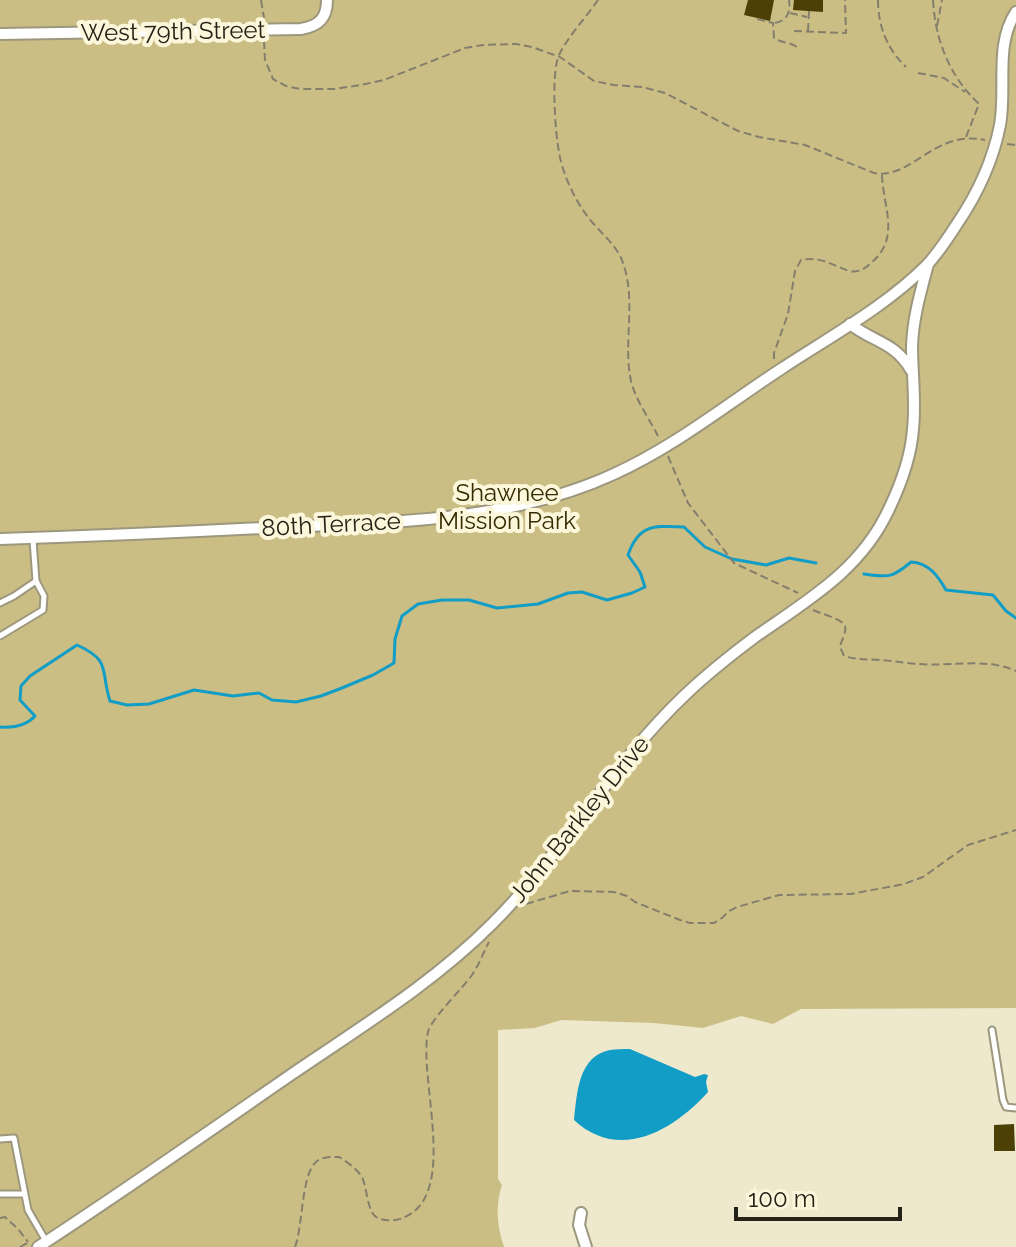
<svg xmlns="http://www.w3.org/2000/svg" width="1016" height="1247" font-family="Raleway,sans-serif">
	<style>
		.green { fill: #cbbe84 }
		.water { fill: #129dc7 }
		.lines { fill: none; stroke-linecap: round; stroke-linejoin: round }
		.stream { stroke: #129dc7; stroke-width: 3 }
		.building { fill: #4c4007 }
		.service-casing { stroke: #9c977d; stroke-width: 9 }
		.minor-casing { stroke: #9c977d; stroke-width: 14 }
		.path { stroke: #847f6d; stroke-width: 2; stroke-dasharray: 8 4; stroke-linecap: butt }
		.service { stroke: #fff; stroke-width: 5 }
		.minor { stroke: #fff; stroke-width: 10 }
		.labels { text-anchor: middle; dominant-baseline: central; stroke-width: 8; stroke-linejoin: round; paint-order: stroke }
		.street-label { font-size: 24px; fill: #252218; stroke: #fcf6da }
		.park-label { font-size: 24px; fill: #362c01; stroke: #fcf6da }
	</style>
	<rect width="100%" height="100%" fill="#eee8cd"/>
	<!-- green -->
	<path class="green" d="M0 0H1016V1008L801 1009 773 1024 741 1016 703 1028 654 1023 561 1020 535 1028 498 1030V1179L502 1185C495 1206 497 1226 504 1247H0Z"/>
	<!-- water -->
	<path class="water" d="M630 1049 695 1077 704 1074 708 1075 706 1082 708 1092C673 1131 619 1162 574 1120 577 1094 578 1056 610 1050 616 1049 623 1049 630 1049Z"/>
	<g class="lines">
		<!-- stream -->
		<g class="stream">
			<path d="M864 574C888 577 891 579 911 562 929 563 938 576 946 590L993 595 1006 611 1016 618"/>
			<path d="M0 727C13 728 26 726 35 716L20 700 21 686 30 676 77 645C112 661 100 670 110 701L127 705 149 704 194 690 233 696 259 693 272 700 296 702 321 696 342 688 373 675 394 663 395 639 402 616 418 604 442 600H469L497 608 538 604 568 593 582 592 607 600 632 593 645 587 640 572 628 555C639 523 655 526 684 527L705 547 732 559 766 565 789 558 816 563"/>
		</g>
	</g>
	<!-- building -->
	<g class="building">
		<polygon points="748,0 774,0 770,21 744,15"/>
		<polygon points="794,0 823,0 823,12 793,10"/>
		<polygon points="1014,1124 1015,1151 994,1151 994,1125"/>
	</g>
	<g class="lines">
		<defs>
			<g id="service">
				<polyline points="0,603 14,596 36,581"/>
				<polyline points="0,636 43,610 44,596 36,581 33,540"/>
				<polyline points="992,1030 1003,1100 1006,1107 1016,1108"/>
				<polyline points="0,1139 14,1138 28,1210 46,1241"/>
				<polyline points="0,1194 24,1194"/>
			</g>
			<g id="minor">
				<path d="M0 34 301 29C319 26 327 18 327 0"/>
				<path d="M850 324C873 342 895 342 911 370"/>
				<path d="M0 539C94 536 187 532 281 527 393 522 510 522 614 474 674 447 726 405 781 369 831 336 885 307 927 265 938 253 948 238 957 224 978 193 993 161 1000 125 1007 88 994 45 1016 12"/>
				<polyline points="581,1213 579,1225 586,1247"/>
				<path d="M38 1247C124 1191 208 1132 292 1074 361 1027 433 983 492 924 563 853 612 764 685 695 707 674 731 655 755 637 808 600 861 570 889 509 901 484 911 457 913 429 916 401 912 373 912 346 913 317 921 291 928 264"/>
			</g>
		</defs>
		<!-- service casing -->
		<use href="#service" class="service-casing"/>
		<!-- minor casing -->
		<use href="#minor" class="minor-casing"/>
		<!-- path -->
		<g class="path">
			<polyline points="261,0 264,18"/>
			<path d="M598 0C587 16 567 38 559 55 551 72 555 131 559 152 562 172 573 196 585 213 598 232 618 244 624 266 636 304 623 344 631 381 635 399 650 420 658 436"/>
			<path d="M878 0C878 26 887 49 906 67"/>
			<path d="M933 0C935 40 950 77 979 104L966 137"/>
			<polyline points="790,13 807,17"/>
			<path d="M757 19 773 23 774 38C781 43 790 42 797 47"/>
			<path d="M775 23C787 21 791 12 789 0"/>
			<polyline points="937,26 942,0"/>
			<polyline points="794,31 846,33 845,0"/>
			<polyline points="808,31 809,11"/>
			<path d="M264 41 265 60 273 79 286 86 300 89H334L361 85 384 80 465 48 483 45 516 44 532 47 560 57 594 81 614 85 642 87 665 93 738 131 759 137 805 145 874 173C912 180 934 129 985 140"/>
			<polyline points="918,73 944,78 965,92"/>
			<polyline points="1007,144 1016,145"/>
			<path d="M774 359V353L788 314 795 271 801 260C820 256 832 265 849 271 858 273 865 269 871 263 901 238 883 207 882 175"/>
			<polyline points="668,456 688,503 734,563 798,593"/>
			<path d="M813 610C821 614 843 619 845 626 847 631 841 641 840 647L844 656C856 660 868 659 881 660 893 661 905 663 918 664 951 667 984 657 1016 671"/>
			<polyline points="526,904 570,891 614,892 627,896 635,902 680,920 690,923 714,923 722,918 729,911 737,907 779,895 851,894 904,884 923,877 968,845 1016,830"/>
			<polyline points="0,1218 5,1217 18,1229 28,1242"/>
			<polyline points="20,1247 29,1242"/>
			<path d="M295 1247C303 1226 301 1178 315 1163 321 1156 331 1157 339 1157 347 1162 357 1169 362 1177 367 1187 367 1211 376 1217 385 1222 397 1221 405 1217 459 1193 418 1078 428 1032 431 1019 462 989 472 975 479 965 483 953 489 942"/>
		</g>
		<!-- service -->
		<use href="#service" class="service"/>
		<!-- minor -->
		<use href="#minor" class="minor"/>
	</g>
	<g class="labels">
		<!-- street labels -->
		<g class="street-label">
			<text transform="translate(173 31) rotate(-1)">West 79th Street</text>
			<text transform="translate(331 524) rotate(-3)">80th Terrace</text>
			<text transform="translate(579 819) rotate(-51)">John Barkley Drive</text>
		</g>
		<!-- park labels -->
		<g class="park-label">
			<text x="507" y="492">Shawnee<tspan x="507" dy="28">Mission Park</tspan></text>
		</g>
	</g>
	<!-- scale -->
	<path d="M736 1207v12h164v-12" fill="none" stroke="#252218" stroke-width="4"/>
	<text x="748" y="1207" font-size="24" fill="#252218" stroke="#fcf6da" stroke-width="6" paint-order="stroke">100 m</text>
</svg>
